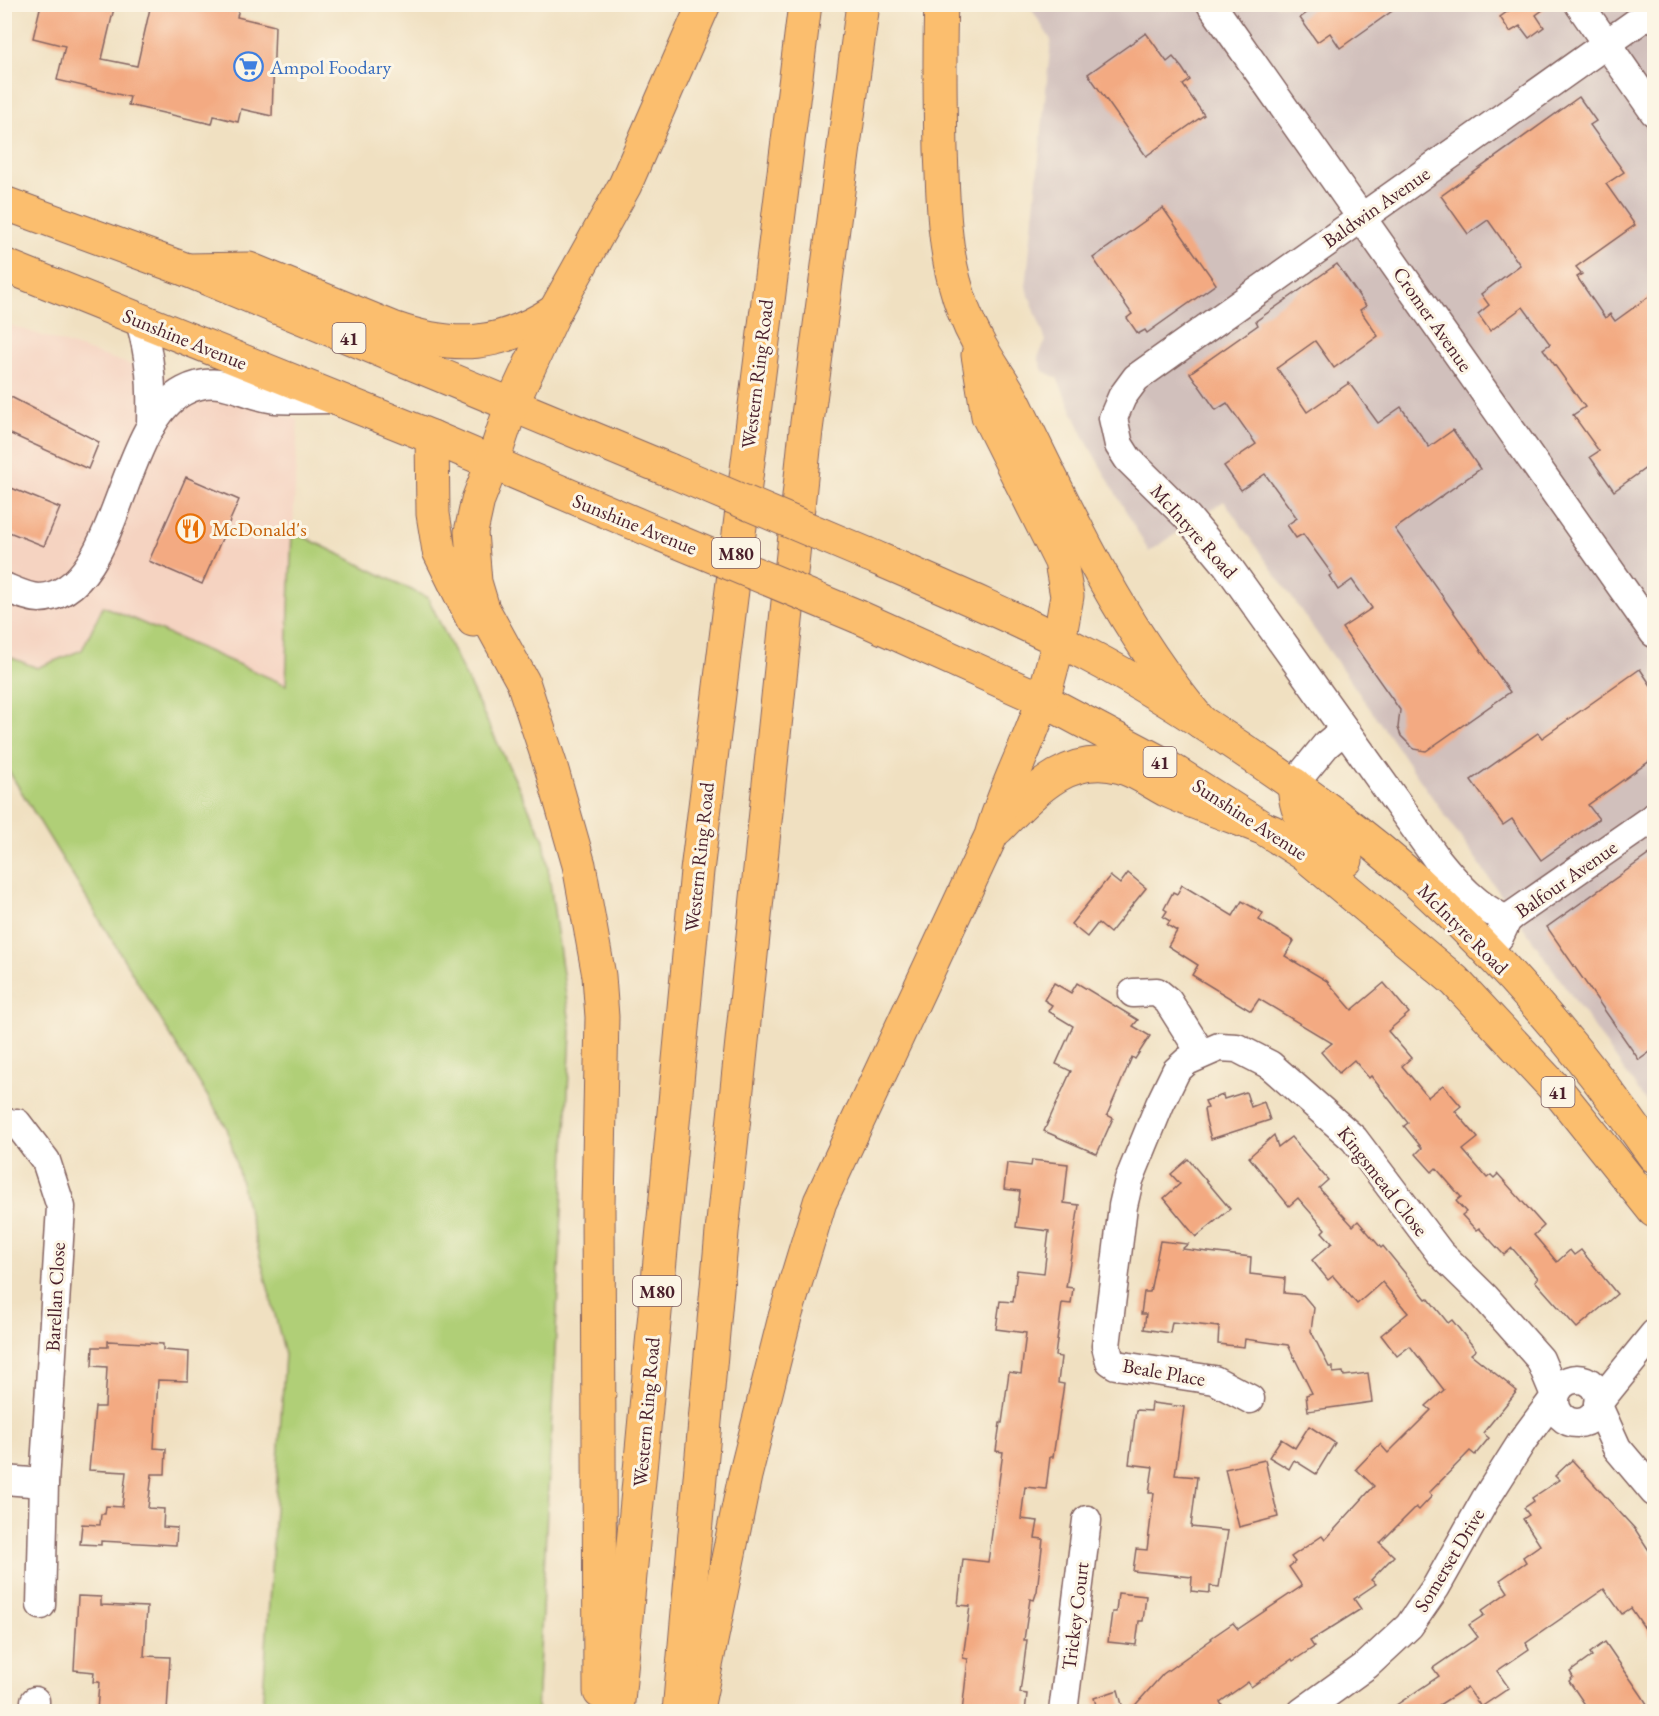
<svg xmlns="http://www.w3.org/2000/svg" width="1659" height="1716" font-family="'EB Garamond',serif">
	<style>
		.built { fill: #f5d3c1 }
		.industrial { fill: #d1c0bc }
		.green { fill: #b0cf77; stroke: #7d7751; stroke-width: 1.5 }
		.building { fill: #f3aa82 }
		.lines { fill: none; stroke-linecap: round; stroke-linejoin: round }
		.minor-casing { stroke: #846360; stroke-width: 31 }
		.major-casing { stroke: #846360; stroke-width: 35 }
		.highway-casing { stroke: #846360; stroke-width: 35 }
		.minor { stroke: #fff; stroke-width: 28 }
		.major { stroke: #fbbe6e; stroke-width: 33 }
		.highway { stroke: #fbbe6e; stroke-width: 33 }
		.major-bridge-casing { stroke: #846360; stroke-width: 35; stroke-linecap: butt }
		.major-bridge { stroke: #fbbe6e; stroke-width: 33 }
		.labels { text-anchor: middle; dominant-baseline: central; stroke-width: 6; stroke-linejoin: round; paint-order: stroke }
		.shield { fill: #fcf5e5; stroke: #7f5f63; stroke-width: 1.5 }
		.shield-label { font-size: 18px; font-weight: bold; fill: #4a1f2b }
		.shop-label { font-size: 20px; fill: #366cbe; stroke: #fcf5e5; text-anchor: start }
		.street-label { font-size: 20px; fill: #4a1f2b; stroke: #fcf5e5 }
		.food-label { font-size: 20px; fill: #c56008; stroke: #fcf5e5; text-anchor: start }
	</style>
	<rect width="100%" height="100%" fill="#fcf5e5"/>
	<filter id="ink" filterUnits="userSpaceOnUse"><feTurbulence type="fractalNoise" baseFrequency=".0167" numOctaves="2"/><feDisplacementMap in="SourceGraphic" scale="12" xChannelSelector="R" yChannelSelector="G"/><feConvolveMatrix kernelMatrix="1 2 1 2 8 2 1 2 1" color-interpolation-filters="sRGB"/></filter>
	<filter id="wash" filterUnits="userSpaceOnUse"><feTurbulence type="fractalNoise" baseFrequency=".008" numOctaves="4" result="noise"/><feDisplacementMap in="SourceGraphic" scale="24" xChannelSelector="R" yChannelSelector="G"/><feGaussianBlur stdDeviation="1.35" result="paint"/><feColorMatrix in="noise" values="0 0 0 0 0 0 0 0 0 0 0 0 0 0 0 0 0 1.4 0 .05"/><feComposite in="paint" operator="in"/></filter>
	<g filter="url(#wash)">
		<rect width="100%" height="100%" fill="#f0e0c1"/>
		<!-- built -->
		<polygon class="built" points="4,323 298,420 286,685 103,606 82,650 37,668 5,655"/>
		<!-- industrial -->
		<polygon class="industrial" points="1029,5 1654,5 1654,1113 1224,501 1149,552 1085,439 1057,378 1043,371 1038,357 1046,341 1026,287 1051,40"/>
		<!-- green -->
		<polygon class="green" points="292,531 428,598 544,840 571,1031 537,1711 262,1711 285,1354 227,1128 5,765 5,655 37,668 82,650 103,606 286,685"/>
		<g id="blocks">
			<!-- building -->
			<g class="building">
				<polygon points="41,4 115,4 102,59 137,66 151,4 240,4 237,17 275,26 272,116 241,109 238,122 214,116 212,124 128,105 130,97 57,80 65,46 33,38"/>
				<polygon points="1319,4 1402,4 1340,48 1330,33 1317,42 1300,18"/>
				<polygon points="1518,4 1551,4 1536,15 1544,27 1529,38 1520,26 1510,32 1500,17"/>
				<polygon points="1146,33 1167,62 1173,57 1182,68 1190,80 1183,85 1204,115 1146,156 1088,74"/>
				<polygon points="1579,97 1596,121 1590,125 1624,172 1606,184 1635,225 1576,267 1582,274 1577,277 1605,318 1610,314 1615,321 1654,293 1654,462 1614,491 1590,457 1599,451 1573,415 1585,407 1543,349 1550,344 1523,307 1490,331 1478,314 1489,305 1481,294 1520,265 1488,220 1468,234 1441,196"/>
				<polygon points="1163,208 1216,284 1147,333 1145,330 1138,334 1127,318 1132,314 1093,258"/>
				<polygon points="1337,264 1366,306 1360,310 1378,336 1334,368 1315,341 1277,368 1307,412 1349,383 1378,423 1401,407 1429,447 1453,430 1480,469 1395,529 1510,692 1426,751 1414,749 1401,736 1398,728 1400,710 1342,628 1372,608 1352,580 1338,590 1329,576 1332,574 1303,534 1296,538 1287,525 1297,518 1265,474 1241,490 1224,466 1256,444 1227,403 1216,410 1190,373 1258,325 1256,321"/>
				<polygon points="11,397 99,442 88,469 4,431 4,411"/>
				<polygon points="186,477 239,500 202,584 149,561"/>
				<polygon points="4,485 60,508 44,546 4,530"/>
				<polygon points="1640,669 1654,690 1654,758 1588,805 1599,819 1541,860 1512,819 1503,825 1471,780 1538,733 1542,738"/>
				<polygon points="1654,851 1654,1049 1639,1060 1547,927"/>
				<polygon points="1128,873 1146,888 1110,933 1098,923 1087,937 1071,924 1110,876 1120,884"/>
				<polygon points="1182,885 1233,916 1242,901 1263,913 1259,920 1294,941 1285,956 1327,981 1352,1010 1384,983 1409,1013 1388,1031 1411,1058 1402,1066 1428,1097 1443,1085 1461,1106 1455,1111 1478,1138 1463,1150 1487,1178 1491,1175 1494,1178 1498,1174 1544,1226 1534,1235 1557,1262 1570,1250 1574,1255 1581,1250 1617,1294 1577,1328 1535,1281 1538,1278 1512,1248 1504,1255 1479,1228 1476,1230 1462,1215 1466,1212 1456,1201 1461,1197 1436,1168 1432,1172 1416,1154 1422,1148 1404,1126 1408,1123 1371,1076 1369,1078 1354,1060 1339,1073 1321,1052 1332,1043 1259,999 1251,1011 1192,975 1198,965 1168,946 1177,931 1167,925 1170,921 1163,917 1167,911 1164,909 1173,892 1177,894"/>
				<polygon points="1054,983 1071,993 1077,983 1138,1020 1133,1026 1150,1036 1135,1059 1132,1057 1107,1115 1113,1118 1097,1154 1044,1131 1071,1071 1056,1064 1073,1026 1048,1011 1052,1005 1044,1000"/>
				<polygon points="1246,1092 1251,1107 1264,1102 1270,1120 1211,1139 1206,1121 1204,1109 1208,1108 1205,1101 1223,1095 1224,1099"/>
				<polygon points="1274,1135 1278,1147 1291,1137 1328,1180 1319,1188 1342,1214 1353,1226 1358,1221 1381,1248 1383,1246 1426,1299 1428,1298 1448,1323 1452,1320 1476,1350 1471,1354 1517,1391 1483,1433 1489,1438 1475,1455 1470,1451 1429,1493 1432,1496 1419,1510 1416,1507 1380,1543 1394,1556 1371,1580 1376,1584 1354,1599 1361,1609 1310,1641 1314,1647 1293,1661 1292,1659 1251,1687 1248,1682 1220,1702 1226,1712 1129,1712 1163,1674 1212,1639 1211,1638 1233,1623 1238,1629 1302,1586 1289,1567 1295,1562 1291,1557 1322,1536 1325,1540 1374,1486 1356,1469 1380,1444 1388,1453 1431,1410 1426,1406 1444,1390 1410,1346 1397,1356 1381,1335 1408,1313 1382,1282 1357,1304 1333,1276 1328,1280 1312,1260 1332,1243 1322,1232 1325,1229 1298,1198 1289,1206 1249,1157"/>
				<polygon points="1188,1159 1230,1209 1196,1237 1164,1198 1180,1184 1171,1174"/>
				<polygon points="1032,1160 1068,1164 1064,1203 1079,1205 1066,1287 1073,1288 1071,1304 1062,1303 1055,1356 1061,1357 1058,1383 1064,1384 1053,1457 1050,1457 1046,1489 1025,1487 1021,1519 1038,1521 1035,1538 1043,1539 1037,1591 1034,1600 1030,1599 1024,1640 1027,1640 1020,1693 1027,1694 1025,1712 962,1712 968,1659 963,1658 970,1606 958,1605 963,1559 988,1562 1003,1452 996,1451 1000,1423 1002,1423 1009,1372 1021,1374 1026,1333 996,1329 1000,1301 1013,1302 1017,1270 1044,1273 1049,1231 1016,1227 1020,1191 1004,1189 1007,1163 1031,1166"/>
				<polygon points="1160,1241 1188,1244 1182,1249 1251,1257 1250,1274 1285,1278 1284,1293 1303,1295 1314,1308 1311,1331 1329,1367 1333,1367 1333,1373 1343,1372 1344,1376 1368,1373 1372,1402 1308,1411 1306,1395 1312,1393 1288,1345 1245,1339 1244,1347 1218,1344 1219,1327 1172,1322 1170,1333 1144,1329 1146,1314 1141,1314 1144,1292 1150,1292"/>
				<polygon points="108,1341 163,1344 163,1350 189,1352 188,1381 158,1380 154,1448 166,1449 165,1474 152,1474 148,1508 164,1509 163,1527 177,1528 176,1545 101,1541 101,1545 80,1544 82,1524 100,1525 101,1514 105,1514 106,1506 122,1507 126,1472 89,1470 95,1407 105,1407 107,1367 92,1366 93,1347 108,1347"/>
				<polygon points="1152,1403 1184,1407 1175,1475 1197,1477 1191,1527 1228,1531 1219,1587 1210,1586 1210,1593 1191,1591 1192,1577 1133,1571 1136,1549 1147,1550 1154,1493 1149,1493 1153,1467 1129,1464 1136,1410 1151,1411"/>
				<polygon points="1309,1426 1335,1443 1316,1474 1294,1460 1289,1469 1269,1457 1281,1439 1295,1448"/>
				<polygon points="1265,1460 1278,1517 1239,1527 1225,1469"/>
				<polygon points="1572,1460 1635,1529 1654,1558 1654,1642 1631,1608 1622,1614 1604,1589 1526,1643 1529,1649 1497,1671 1509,1688 1481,1707 1467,1687 1439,1705 1444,1712 1386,1712 1439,1676 1433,1668 1478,1637 1469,1625 1484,1615 1481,1611 1508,1592 1500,1580 1526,1562 1523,1557 1540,1545 1523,1519 1529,1515 1524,1508 1534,1501 1532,1498 1559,1480 1555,1476"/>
				<polygon points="1118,1593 1146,1596 1143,1621 1139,1621 1136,1645 1108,1642 1112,1612 1116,1612"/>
				<polygon points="78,1596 101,1597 101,1605 147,1607 144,1656 170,1657 167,1712 97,1712 99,1682 93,1682 94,1672 74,1670"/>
				<polygon points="1605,1642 1642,1696 1652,1712 1590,1712 1569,1681 1573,1677 1570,1672 1592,1656 1590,1653"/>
				<polygon points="1118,1690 1124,1712 1098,1712 1094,1698"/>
			</g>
		</g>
	</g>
	<g filter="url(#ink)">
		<use href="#blocks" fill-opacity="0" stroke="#846360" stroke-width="1.5"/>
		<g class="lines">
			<defs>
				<g id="minor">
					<polyline points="1211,4 1654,633"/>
					<polyline points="1579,4 1654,112"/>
					<path d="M140 321C151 359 152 386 151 426"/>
					<path d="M4 587C14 591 28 598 39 598 120 595 117 426 184 391 221 372 241 395 276 399 294 400 312 399 330 399"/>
					<polyline points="1294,784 1326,745 1343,731"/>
					<path d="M1507 920C1476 906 1458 885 1437 859L1227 565 1187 517 1128 459 1119 445 1113 418 1122 397 1136 378 1654 10"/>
					<polyline points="1499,937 1507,920 1513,915 1654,817"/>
					<polyline points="1133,993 1157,992 1168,1001 1201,1053"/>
					<polyline points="17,1123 46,1161 61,1207 44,1483 41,1605"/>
					<circle cx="1577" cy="1401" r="22"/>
					<polyline points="1250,1399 1214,1380 1116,1365 1110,1361 1106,1346 1123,1206 1129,1180 1160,1104 1176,1071 1187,1061 1219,1047 1237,1048 1270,1065 1354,1139 1440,1253 1485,1297 1540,1359 1555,1395"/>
					<polyline points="1598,1403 1654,1334"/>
					<polyline points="1598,1406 1617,1448 1654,1492"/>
					<polyline points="4,1480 44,1483"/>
					<polyline points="35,1712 35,1701"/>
					<polyline points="1063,1712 1087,1520"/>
					<polyline points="1302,1712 1367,1665 1409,1626 1436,1587 1485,1500 1523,1440 1555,1397"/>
				</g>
				<g id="major">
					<polyline points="4,203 187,270 669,470"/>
					<polyline points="4,265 432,437 662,535"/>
					<polyline points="492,464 512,404"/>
					<path d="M867 554C941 586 1016 618 1088 655 1140 682 1190 714 1239 747 1300 788 1361 831 1416 881 1506 963 1585 1056 1654 1156"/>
					<polyline points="859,617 1043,700 1156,760 1304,854 1455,981 1562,1096 1654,1211"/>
					<polyline points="1043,700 1059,641"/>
					<path d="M1294 784C1296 827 1315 835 1346 860"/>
				</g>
				<g id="highway">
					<path d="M941 4C939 53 940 101 941 150 943 193 943 238 954 280 959 299 967 322 977 340 988 362 1005 383 1016 406 1068 514 1123 630 1201 722"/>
					<path d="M187 270 249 269 393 328C455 350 500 347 555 311"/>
					<polyline points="978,355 988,416 1061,562 1067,596 1059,641"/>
					<polyline points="512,404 555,311 625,185 704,4"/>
					<polyline points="432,437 433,514 439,551 473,620"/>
					<polyline points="492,464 478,500 471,532 475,582 483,609 523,682 551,767 579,865 599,976 602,1017 598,1204 600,1692"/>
					<path d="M997 829C1031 795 1067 751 1121 767 1138 772 1151 782 1166 790 1200 806 1238 818 1273 832"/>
					<path d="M697 1709 745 1476 785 1317 820 1202 991 836C1004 789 1028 746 1043 700"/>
					<polyline points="617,1712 697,871 805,4"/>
					<polyline points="679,1712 722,1232 806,430 863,4"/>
				</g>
			</defs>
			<!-- minor casing -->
			<use href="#minor" class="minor-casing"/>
			<!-- major casing -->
			<use href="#major" class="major-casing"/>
			<!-- highway casing -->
			<use href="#highway" class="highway-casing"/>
			<!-- minor -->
			<use href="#minor" class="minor"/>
			<!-- major -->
			<use href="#major" class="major"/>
			<!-- highway -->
			<use href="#highway" class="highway"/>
			<defs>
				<g id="major-bridge">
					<polyline points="669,470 867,554"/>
					<polyline points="662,535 859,617"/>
				</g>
			</defs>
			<!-- major-bridge casing -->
			<use href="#major-bridge" class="major-bridge-casing"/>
			<!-- major-bridge -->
			<use href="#major-bridge" class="major-bridge"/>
		</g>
	</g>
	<!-- icons -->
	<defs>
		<symbol id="supermarket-ring" viewBox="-11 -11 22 22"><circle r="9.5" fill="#fcf5e5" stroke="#3f7fe0" stroke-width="1.5"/><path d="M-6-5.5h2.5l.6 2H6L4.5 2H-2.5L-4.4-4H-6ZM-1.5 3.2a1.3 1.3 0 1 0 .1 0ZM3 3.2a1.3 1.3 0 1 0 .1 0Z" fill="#3f7fe0"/></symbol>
		<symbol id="restaurant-ring" viewBox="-11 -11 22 22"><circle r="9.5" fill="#fcf5e5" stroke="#e8710a" stroke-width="1.5"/><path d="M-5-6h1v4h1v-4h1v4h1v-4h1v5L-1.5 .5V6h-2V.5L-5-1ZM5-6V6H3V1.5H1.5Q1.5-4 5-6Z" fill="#e8710a"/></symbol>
	</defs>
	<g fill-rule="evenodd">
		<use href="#supermarket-ring" x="232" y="50" width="33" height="33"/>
		<use href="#restaurant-ring" x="174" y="512" width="33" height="33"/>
	</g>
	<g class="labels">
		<!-- shield labels -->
		<g class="shield">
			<rect x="332.5" y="323" width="33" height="30" rx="4.5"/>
			<rect x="712" y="538" width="48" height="30" rx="4.5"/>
			<rect x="1143.5" y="747" width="33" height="30" rx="4.5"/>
			<rect x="1541.5" y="1077" width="33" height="30" rx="4.5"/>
			<rect x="633" y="1276" width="48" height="30" rx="4.5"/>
		</g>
		<g class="shield-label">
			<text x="349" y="338">41</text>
			<text x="736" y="553">M80</text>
			<text x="1160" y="762">41</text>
			<text x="1558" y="1092">41</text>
			<text x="657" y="1291">M80</text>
		</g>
		<!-- shop labels -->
		<g class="shop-label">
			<text x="270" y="67">Ampol Foodary</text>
		</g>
		<!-- street labels -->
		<g class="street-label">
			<text transform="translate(1376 207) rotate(-35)">Baldwin Avenue</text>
			<text transform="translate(1433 319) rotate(55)">Cromer Avenue</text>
			<text transform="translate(185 339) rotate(22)">Sunshine Avenue</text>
			<text transform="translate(757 374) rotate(-83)">Western Ring Road</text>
			<text transform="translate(635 524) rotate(22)">Sunshine Avenue</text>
			<text transform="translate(1194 531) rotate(48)">McIntyre Road</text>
			<text transform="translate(1250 819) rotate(33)">Sunshine Avenue</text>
			<text transform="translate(699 857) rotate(-84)">Western Ring Road</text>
			<text transform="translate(1566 879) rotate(-35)">Balfour Avenue</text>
			<text transform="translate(1463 929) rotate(45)">McIntyre Road</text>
			<text transform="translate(1383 1181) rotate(52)">Kingsmead Close</text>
			<text transform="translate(55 1297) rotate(-87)">Barellan Close</text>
			<text transform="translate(1164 1372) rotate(10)">Beale Place</text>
			<text transform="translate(646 1412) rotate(-85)">Western Ring Road</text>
			<text transform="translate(1449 1560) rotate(-59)">Somerset Drive</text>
			<text transform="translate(1075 1616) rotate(-83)">Trickey Court</text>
		</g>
		<!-- food labels -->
		<g class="food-label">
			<text x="212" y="529">McDonald's</text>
		</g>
	</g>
	<!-- margin -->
	<rect width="1659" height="1716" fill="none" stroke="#fcf5e5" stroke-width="24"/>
</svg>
